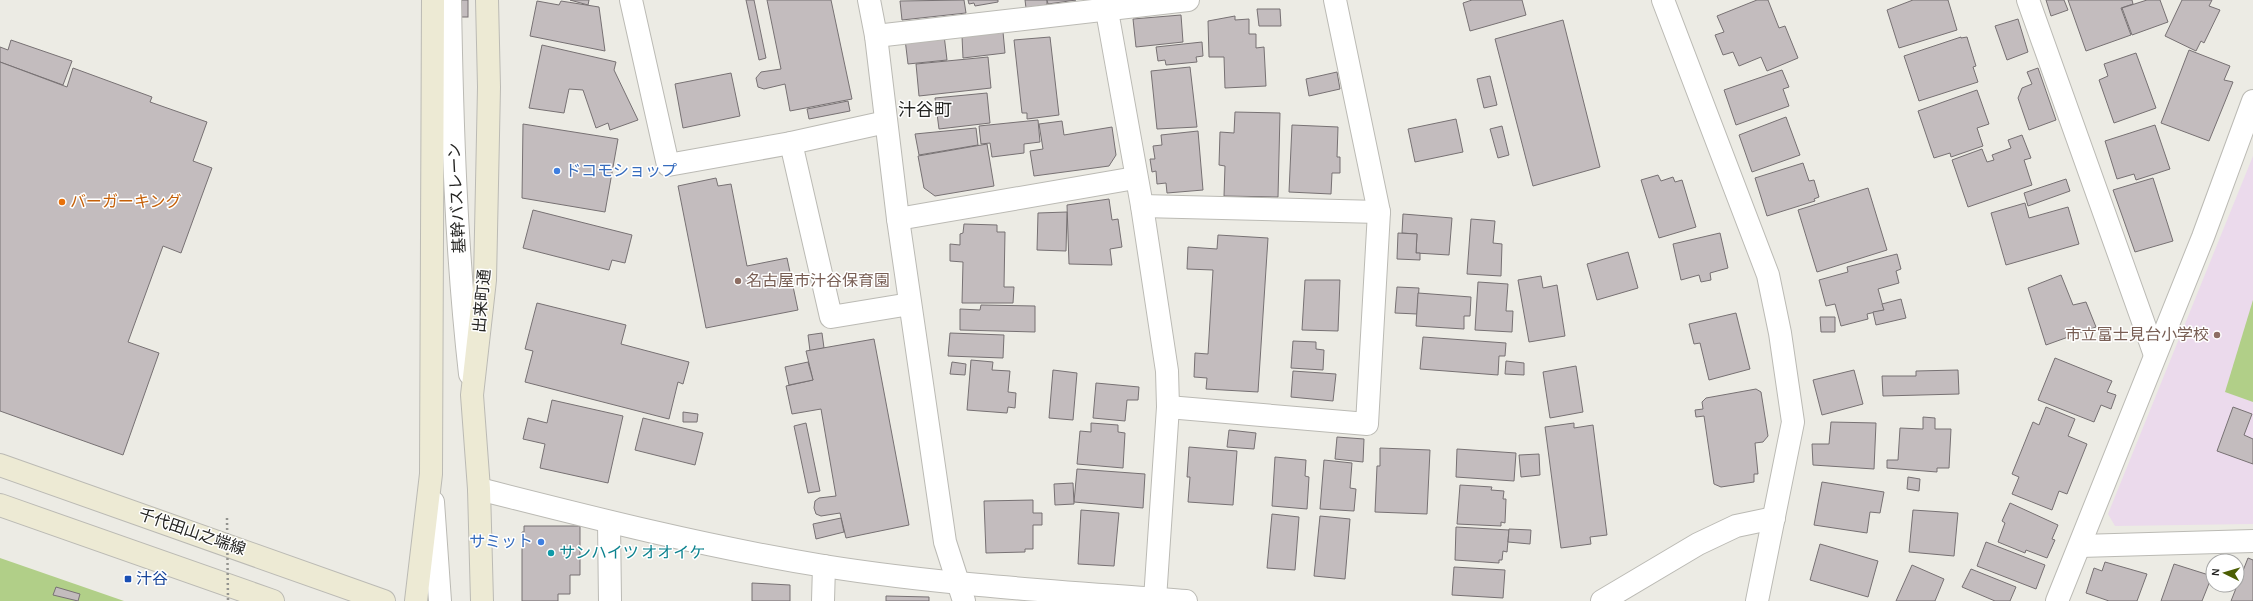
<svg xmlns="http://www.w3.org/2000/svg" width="2253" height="601" font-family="'Alegreya Sans','Noto Sans JP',sans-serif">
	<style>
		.education { fill: #ebdaec }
		.green { fill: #b1cf88 }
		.building { fill: #c3bcbe; stroke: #777173 }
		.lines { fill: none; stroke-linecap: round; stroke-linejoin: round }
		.street-casing { stroke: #bbbab4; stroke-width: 24 }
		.secondary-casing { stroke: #bbbab4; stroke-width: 24 }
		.street { stroke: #fff; stroke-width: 22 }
		.secondary { stroke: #edead4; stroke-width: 22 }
		.path-bridge { stroke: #94948f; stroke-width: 2.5; stroke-dasharray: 2 3; stroke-linecap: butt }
		.shop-dot { fill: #3f7fe0; stroke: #fff; stroke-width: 1.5 }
		.food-dot { fill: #e8710a; stroke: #fff; stroke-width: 1.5 }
		.education-dot { fill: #8d6e63; stroke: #fff; stroke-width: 1.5 }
		.culture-dot { fill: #0f9aa8; stroke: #fff; stroke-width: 1.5 }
		.transit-dot { fill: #1a4fb4; stroke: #fff; stroke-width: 1.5 }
		.labels { text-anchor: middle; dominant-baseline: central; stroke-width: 3; stroke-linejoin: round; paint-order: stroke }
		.shop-label { font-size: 16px; fill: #366cbe; stroke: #fff; text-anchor: start }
		.street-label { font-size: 16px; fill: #242422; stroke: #fff }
		.food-label { font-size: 16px; fill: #c56008; stroke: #fff; text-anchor: start }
		.education-label { font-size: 16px; fill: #785e54; stroke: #fff; text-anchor: start }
		.culture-label { font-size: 16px; fill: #0d838f; stroke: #fff; text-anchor: start }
		.transit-label { font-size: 16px; fill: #164399; stroke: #fff; text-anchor: start }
		.quarter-label { font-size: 18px; fill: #242422; stroke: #fff }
	</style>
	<rect width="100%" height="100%" fill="#ecebe4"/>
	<!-- education -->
	<polygon class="education" points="2253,156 2253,524 2115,526 2108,514"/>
	<!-- green -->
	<g class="green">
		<polygon points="2253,300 2253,402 2225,392"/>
		<polygon points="0,558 124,601 0,601"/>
	</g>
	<!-- building -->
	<g class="building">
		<rect x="461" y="0" width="7" height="17"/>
		<polygon points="570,0 589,0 588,5"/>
		<polygon points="746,0 754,0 766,58 759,60"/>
		<polygon points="767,0 831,0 852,99 790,111 785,84 764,89 758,87 756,78 761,72 781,69"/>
		<polygon points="964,0 966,13 902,20 900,1"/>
		<polygon points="968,0 998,0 998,2 975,6 974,3 969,4"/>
		<polygon points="1025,0 1047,0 1047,5 1026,8"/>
		<polygon points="1047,0 1076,0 1048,4"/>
		<polygon points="1472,0 1522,0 1526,15 1470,31 1463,3"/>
		<polygon points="1757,0 1768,0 1779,28 1785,26 1798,58 1767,71 1761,57 1739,66 1733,52 1723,55 1715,35 1724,32 1717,16"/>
		<polygon points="1913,0 1948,0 1957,30 1899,48 1887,10"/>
		<polygon points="2046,0 2064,0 2068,10 2051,16"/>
		<polygon points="2068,0 2132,0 2133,4 2121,8 2131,35 2086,51"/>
		<polygon points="2147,0 2160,0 2168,22 2132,35 2122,8"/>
		<polygon points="2182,0 2212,0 2209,6 2220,10 2204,43 2201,41 2196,51 2165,36"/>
		<polygon points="537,1 559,5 561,1 599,7 605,51 530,36"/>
		<polygon points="1257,9 1280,9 1281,26 1259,26"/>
		<polygon points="1181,15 1183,42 1136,47 1133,19"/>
		<polygon points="1235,16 1235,20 1249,19 1249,34 1256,34 1256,48 1264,47 1266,86 1225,88 1224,57 1209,57 1208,21"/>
		<polygon points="2018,19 2028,52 2007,60 1995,26"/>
		<polygon points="1563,20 1600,167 1533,186 1495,39"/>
		<polygon points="1003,32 1005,53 963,58 962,36"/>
		<polygon points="944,35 947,60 908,64 905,39"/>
		<polygon points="1050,37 1059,115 1027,119 1027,113 1022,113 1014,40"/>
		<polygon points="1961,37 1961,38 1967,37 1976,66 1973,67 1978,82 1919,101 1904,56"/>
		<polygon points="11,40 72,61 63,85 0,62 0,47 8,50"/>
		<polygon points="1202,42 1203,56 1196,57 1197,62 1166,65 1165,60 1158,61 1156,47"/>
		<polygon points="542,45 616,62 614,70 638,120 610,130 608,123 596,128 583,90 569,89 564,113 529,108"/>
		<polygon points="2189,50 2230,66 2224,80 2233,82 2209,141 2161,123"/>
		<polygon points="2136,53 2156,108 2114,123 2099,80 2108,76 2104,64"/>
		<polygon points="988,57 991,88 919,96 916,64"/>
		<polygon points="0,62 67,87 73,68 152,97 150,102 207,122 193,161 212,168 181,253 163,246 128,342 159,353 123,455 0,411"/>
		<polygon points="1190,67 1197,127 1157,129 1151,71"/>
		<polygon points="2038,68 2056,120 2029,130 2018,98 2022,88 2032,84 2027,72"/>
		<polygon points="1782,70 1789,87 1783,89 1789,106 1736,125 1724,90"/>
		<polygon points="1337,72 1340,89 1309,96 1306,79"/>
		<polygon points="731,73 740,116 683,128 675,84"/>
		<polygon points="1490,76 1497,105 1484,108 1477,79"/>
		<polygon points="1977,90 1989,124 1977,128 1983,146 1951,157 1950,153 1934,158 1918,111"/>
		<polygon points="987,93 990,123 939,129 935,98"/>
		<polygon points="848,101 850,111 809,119 807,109"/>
		<polygon points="1235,112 1280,113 1278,197 1224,196 1225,166 1219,165 1220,132 1234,133"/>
		<polygon points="1786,117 1800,155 1752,172 1739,135"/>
		<polygon points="1456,119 1463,152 1415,162 1408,129"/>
		<polygon points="1038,120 1040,142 1024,144 1024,153 992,157 990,143 981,144 979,126"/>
		<polygon points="1062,121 1064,135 1112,127 1116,155 1109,166 1034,176 1030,151 1043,149 1039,124"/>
		<polygon points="523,124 618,139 605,212 522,198"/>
		<polygon points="1292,125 1338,127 1337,157 1340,157 1340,173 1332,173 1331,194 1289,192"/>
		<polygon points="2155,125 2170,169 2136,180 2134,174 2117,179 2105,141"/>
		<polygon points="1502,126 1509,155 1498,158 1490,129"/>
		<polygon points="976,128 978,145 919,155 915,134"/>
		<polygon points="1198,131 1203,190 1167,193 1166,183 1157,184 1156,171 1152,172 1150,159 1155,159 1153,146 1162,145 1161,135"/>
		<polygon points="2022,135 2031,158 2024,160 2032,185 1968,207 1952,160 1982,149 1987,162 1994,160 1992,155 2011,148 2008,140"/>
		<polygon points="987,144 994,186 935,196 924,188 918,156"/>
		<polygon points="1803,163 1809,181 1814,180 1819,197 1814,199 1815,201 1767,216 1755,178"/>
		<polygon points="1658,175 1661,181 1673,177 1675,182 1682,180 1696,227 1659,238 1641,180"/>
		<polygon points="716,178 718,186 731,184 747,266 787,258 798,310 706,328 678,186"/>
		<polygon points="2153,178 2173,241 2135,252 2113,190"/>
		<polygon points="2066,179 2070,191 2028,206 2024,193"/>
		<polygon points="1868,188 1887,250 1817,272 1798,210"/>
		<polygon points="1109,199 1112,220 1118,219 1122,247 1110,249 1112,265 1069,264 1067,205"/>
		<polygon points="2025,203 2029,218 2068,207 2079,244 2006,265 1991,213"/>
		<polygon points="533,210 632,235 625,263 612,260 609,270 523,248"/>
		<polygon points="1067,212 1066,251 1037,250 1038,213"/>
		<polygon points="1403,214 1452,218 1449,255 1416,253 1417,234 1402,233"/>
		<polygon points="1471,219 1495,221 1493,243 1502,244 1501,276 1467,274"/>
		<polygon points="964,224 997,225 997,232 1005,232 1004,287 1014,287 1013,303 962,303 963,262 950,261 950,244 960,245 960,234 963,233"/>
		<polygon points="1398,233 1417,234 1416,253 1420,253 1420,260 1397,259"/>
		<polygon points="1720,233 1728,268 1710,273 1711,280 1701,282 1699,275 1681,280 1673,244"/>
		<polygon points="1218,235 1268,238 1258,392 1206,389 1207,378 1194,377 1195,353 1208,354 1213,270 1187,269 1188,247 1217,249"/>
		<polygon points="1628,252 1638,288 1597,300 1587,264"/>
		<polygon points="1897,254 1901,269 1896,271 1899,283 1878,289 1884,310 1867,314 1868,319 1841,326 1835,304 1826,306 1819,280 1848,272 1847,267"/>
		<polygon points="2061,275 2073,305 2086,302 2096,327 2046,345 2028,288"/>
		<polygon points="1541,276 1543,288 1557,285 1565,336 1529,342 1518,280"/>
		<polygon points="1305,280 1340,280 1338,331 1302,330"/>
		<polygon points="1478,282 1508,284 1506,311 1513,311 1512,332 1475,330"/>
		<polygon points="1397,287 1419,288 1417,314 1395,313"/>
		<polygon points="1418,293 1471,297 1470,316 1464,316 1464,329 1416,326"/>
		<polygon points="1901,299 1906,318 1876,325 1873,312 1884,310 1882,304"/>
		<polygon points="537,303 626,325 621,344 689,362 683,384 678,382 669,419 525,382 533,351 525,349"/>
		<polygon points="981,305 1035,306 1035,332 960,330 960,309 980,310"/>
		<polygon points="1736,313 1750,369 1709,380 1700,343 1694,344 1689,324"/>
		<polygon points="1820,317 1835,317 1835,332 1821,332"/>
		<polygon points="822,333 824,348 810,351 808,335"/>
		<polygon points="950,333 1004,335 1003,358 948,356"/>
		<polygon points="1423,337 1506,343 1505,356 1499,356 1498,375 1420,369"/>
		<polygon points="874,339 909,525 846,538 840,513 821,516 816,514 814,508 815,501 819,498 836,496 821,409 792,414 786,386 813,380 806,351"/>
		<polygon points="1293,341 1316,342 1316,349 1324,350 1323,370 1291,368"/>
		<polygon points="2055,358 2112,381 2107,392 2116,395 2111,409 2101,405 2094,422 2038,400"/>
		<polygon points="971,360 993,362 992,370 1010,371 1008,392 1016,393 1015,408 1008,407 1007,413 967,410"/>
		<polygon points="1506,361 1524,363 1524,375 1505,374"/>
		<polygon points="808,362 813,380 789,385 785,367"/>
		<polygon points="952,362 966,364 965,375 950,374"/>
		<polygon points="1576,366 1583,412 1550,418 1543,372"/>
		<polygon points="1053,370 1077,373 1073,420 1049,418"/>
		<polygon points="1854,370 1863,404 1822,415 1813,380"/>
		<polygon points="1958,370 1959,394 1883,396 1882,376 1916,376 1916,371"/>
		<polygon points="1293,371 1336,374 1333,401 1291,397"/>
		<polygon points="1096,383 1139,387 1138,400 1127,400 1125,421 1093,418"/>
		<polygon points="1756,389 1761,392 1768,436 1763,442 1755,443 1758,474 1754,474 1754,482 1721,487 1714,484 1704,416 1696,417 1695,410 1703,409 1702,402 1706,398"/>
		<polygon points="552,400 623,416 608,483 540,468 545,444 523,439 528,418 547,423"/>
		<polygon points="2046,407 2075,419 2068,436 2087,444 2067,494 2059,491 2052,510 2012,494 2019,477 2012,474 2033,422 2039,425"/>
		<polygon points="2233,407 2252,414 2244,435 2253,439 2253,464 2217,451"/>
		<polygon points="683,412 698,414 697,422 683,422"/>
		<polygon points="1923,417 1935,418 1935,429 1951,429 1949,468 1937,468 1937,472 1887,468 1887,460 1898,460 1900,428 1923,429"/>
		<polygon points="643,418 703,433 695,465 635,450"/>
		<polygon points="1831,422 1876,423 1874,469 1813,465 1812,444 1829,444"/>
		<polygon points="806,423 820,491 808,493 794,426"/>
		<polygon points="1091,423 1118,425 1118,432 1125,433 1123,468 1077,464 1080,431 1091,432"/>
		<polygon points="1574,423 1574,428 1593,425 1607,535 1590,537 1591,544 1561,548 1545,427"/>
		<polygon points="1229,430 1256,433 1254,449 1227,447"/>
		<polygon points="1337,437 1364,439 1363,462 1335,459"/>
		<polygon points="1189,447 1237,451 1233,505 1188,502 1190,477 1187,477"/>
		<polygon points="1380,448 1430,450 1427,514 1375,512 1377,466 1380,466"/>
		<polygon points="1457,449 1516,453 1514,481 1456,477"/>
		<polygon points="1539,454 1540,475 1521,477 1519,455"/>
		<polygon points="1275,457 1306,460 1305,476 1309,477 1307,509 1272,506"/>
		<polygon points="1324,460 1352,463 1350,488 1356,489 1354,511 1320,509"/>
		<polygon points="1077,469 1145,474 1143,508 1074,502"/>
		<polygon points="1908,477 1920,479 1919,491 1907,489"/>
		<polygon points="1822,482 1884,492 1880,513 1870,512 1867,533 1814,525"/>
		<polygon points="1073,483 1074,504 1055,505 1054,484"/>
		<polygon points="1460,485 1492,487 1491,490 1504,491 1503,499 1506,499 1505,523 1501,522 1501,526 1457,524"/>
		<polygon points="1033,500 1033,513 1042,513 1042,525 1033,525 1033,549 1025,549 1025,552 986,553 984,501"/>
		<polygon points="2010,503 2058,525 2052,539 2055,540 2047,558 2026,550 2025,553 1998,542 2005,523 2002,521"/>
		<polygon points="1081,510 1119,513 1114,566 1078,564"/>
		<polygon points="1913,510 1958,513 1954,556 1909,552"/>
		<polygon points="1272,514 1299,517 1295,570 1267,568"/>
		<polygon points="1320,516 1350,519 1345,579 1314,576"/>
		<polygon points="841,518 844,532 816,539 813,524"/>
		<polygon points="524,526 580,526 580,575 570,575 570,594 558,594 558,601 522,601 522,532 524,532"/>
		<polygon points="1456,527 1509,530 1507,552 1503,551 1502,560 1499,560 1499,563 1455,560"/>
		<polygon points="1509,529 1531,530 1530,544 1508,542"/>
		<polygon points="1986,542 2045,565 2036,589 1977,566"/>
		<polygon points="1820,544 1878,561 1868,597 1810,580"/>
		<polygon points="2248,558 2253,560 2253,601 2231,601"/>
		<polygon points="2105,562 2147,574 2137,601 2109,601 2086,593 2094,568 2102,571"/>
		<polygon points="2174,564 2212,576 2202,601 2161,601"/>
		<polygon points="1912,565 1944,579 1935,601 1896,601"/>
		<polygon points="1454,567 1505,570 1503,598 1452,595"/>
		<polygon points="1971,569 2016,587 2010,601 1995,601 1962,587"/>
		<polygon points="752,583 790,585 790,601 752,601"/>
		<polygon points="56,587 80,594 78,601 53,595"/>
		<polygon points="886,596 929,597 929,601 886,601"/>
	</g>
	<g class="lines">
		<defs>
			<g id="street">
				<path d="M450 0C452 125 456 250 470 374"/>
				<polyline points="631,0 668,165 791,143 886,122"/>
				<polyline points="869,0 876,36 898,219 945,542 964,601"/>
				<polyline points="1105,0 1142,206 1167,371 1168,407 1155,599"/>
				<polyline points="1663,0 1768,275 1780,333 1793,422 1757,601"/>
				<polyline points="2028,0 2155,355"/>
				<polyline points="876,36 1188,0"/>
				<polyline points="791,143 831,317 910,304"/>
				<polyline points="1142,206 1379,212"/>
				<polyline points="898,219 1135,178"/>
				<polyline points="1168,407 1367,424 1379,212 1335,0"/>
				<path d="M479 489C593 518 707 547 824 566 943 585 1066 592 1186 601"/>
				<polyline points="433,502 440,601"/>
				<polyline points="609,522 610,601"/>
				<polyline points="2080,546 2253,541"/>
				<polyline points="823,601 824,566"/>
				<polyline points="1602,601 1698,544 1736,526 1774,518"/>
				<polyline points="2057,601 2203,237 2253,101"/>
			</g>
			<g id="secondary">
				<polyline points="0,465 384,601"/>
				<polyline points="0,505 273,601"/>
				<polyline points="416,601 431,474 433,0"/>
				<polyline points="482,601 479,489 472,395 485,280 489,87 487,0"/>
			</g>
		</defs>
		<!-- street casing -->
		<use href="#street" class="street-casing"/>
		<!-- secondary casing -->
		<use href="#secondary" class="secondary-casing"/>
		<!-- street -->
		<use href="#street" class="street"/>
		<!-- secondary -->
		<use href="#secondary" class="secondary"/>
		<!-- path-bridge -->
		<polyline class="path-bridge" points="227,518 228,601"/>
	</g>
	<!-- markers -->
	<g class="shop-dot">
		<circle cx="557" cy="171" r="4"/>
		<circle cx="541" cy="542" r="4"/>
	</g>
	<circle class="food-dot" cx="62" cy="202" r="4"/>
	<g class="education-dot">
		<circle cx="738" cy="281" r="4"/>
		<circle cx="2217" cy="335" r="4"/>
	</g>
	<circle class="culture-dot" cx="551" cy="553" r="4"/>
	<rect class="transit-dot" x="124" y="575" width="8" height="8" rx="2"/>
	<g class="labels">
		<!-- shop labels -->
		<g class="shop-label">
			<text x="565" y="171">ドコモショップ</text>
			<text x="533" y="542" text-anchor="end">サミット</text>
		</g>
		<!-- street labels -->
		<g class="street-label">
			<text transform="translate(457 198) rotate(-93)">基幹バスレーン</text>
			<text transform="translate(482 301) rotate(-85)">出来町通</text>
			<text transform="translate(192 532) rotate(19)">千代田山之端線</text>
		</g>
		<!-- food labels -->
		<g class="food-label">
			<text x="70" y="202">バーガーキング</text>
		</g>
		<!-- education labels -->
		<g class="education-label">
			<text x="746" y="281">名古屋市汁谷保育園</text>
			<text x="2209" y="335" text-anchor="end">市立富士見台小学校</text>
		</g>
		<!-- culture labels -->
		<g class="culture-label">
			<text x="559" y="553">サンハイツ オオイケ</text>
		</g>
		<!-- transit labels -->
		<g class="transit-label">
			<text x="136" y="579">汁谷</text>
		</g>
		<!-- quarter labels -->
		<g class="quarter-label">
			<text x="925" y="111">汁谷町</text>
		</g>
	</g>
	<!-- north arrow -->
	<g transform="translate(2225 573) rotate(275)"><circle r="19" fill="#ffffff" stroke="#a7a7a7"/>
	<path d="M0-3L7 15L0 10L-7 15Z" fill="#4c5e03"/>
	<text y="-6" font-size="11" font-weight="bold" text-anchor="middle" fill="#242422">N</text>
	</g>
</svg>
